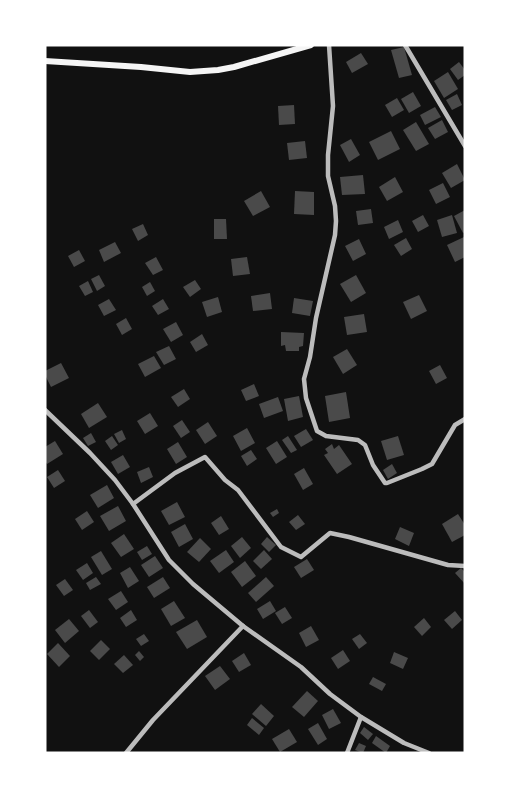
<svg xmlns="http://www.w3.org/2000/svg" width="510" height="798" font-family="Roboto,sans-serif">
	<style>
		.building { fill: #4a4a4a }
		.lines { fill: none; stroke-linecap: round; stroke-linejoin: round }
		.minor { stroke: #bcbcbc; stroke-width: 4.5 }
		.secondary { stroke: #f5f5f5; stroke-width: 6 }
	</style>
	<rect width="100%" height="100%" fill="#111"/>
	<!-- building -->
	<g class="building">
		<polygon points="404,47 412,75 399,78 391,50"/>
		<polygon points="361,53 368,64 352,73 346,62"/>
		<polygon points="459,62 465,70 465,75 458,80 450,69"/>
		<polygon points="448,72 458,89 444,98 434,81"/>
		<polygon points="413,92 421,106 409,113 401,99"/>
		<polygon points="457,94 462,105 452,110 446,100"/>
		<polygon points="397,98 404,110 392,117 385,105"/>
		<polygon points="294,105 295,124 279,125 278,106"/>
		<polygon points="435,107 441,117 425,125 420,115"/>
		<polygon points="442,120 448,132 435,139 428,128"/>
		<polygon points="416,122 429,144 416,151 403,130"/>
		<polygon points="391,131 400,149 378,160 369,142"/>
		<polygon points="351,139 360,155 349,162 340,145"/>
		<polygon points="305,141 307,158 289,160 287,143"/>
		<polygon points="457,164 465,180 451,188 442,173"/>
		<polygon points="363,175 365,194 342,195 340,177"/>
		<polygon points="395,177 403,192 387,201 379,187"/>
		<polygon points="443,183 450,197 436,204 429,190"/>
		<polygon points="261,191 270,207 253,216 244,201"/>
		<polygon points="295,191 314,192 314,215 294,214"/>
		<polygon points="371,209 373,223 358,225 356,211"/>
		<polygon points="465,210 465,232 463,233 454,216"/>
		<polygon points="423,215 429,226 418,232 412,221"/>
		<polygon points="452,215 457,233 442,237 437,220"/>
		<polygon points="214,219 226,219 227,239 214,239"/>
		<polygon points="398,220 403,232 389,239 384,227"/>
		<polygon points="143,224 148,235 138,241 132,229"/>
		<polygon points="464,237 465,257 455,262 447,245"/>
		<polygon points="406,238 412,249 401,256 394,245"/>
		<polygon points="359,239 366,254 353,261 345,246"/>
		<polygon points="115,242 121,253 104,262 99,250"/>
		<polygon points="79,250 85,261 74,267 68,256"/>
		<polygon points="156,257 163,270 153,275 145,263"/>
		<polygon points="247,257 250,274 233,276 231,259"/>
		<polygon points="99,275 105,286 97,291 91,279"/>
		<polygon points="356,275 366,293 351,302 340,284"/>
		<polygon points="195,280 201,289 190,297 183,287"/>
		<polygon points="88,281 93,292 85,296 79,286"/>
		<polygon points="150,282 155,291 147,296 142,287"/>
		<polygon points="270,293 272,309 253,311 251,296"/>
		<polygon points="419,295 427,311 411,319 403,302"/>
		<polygon points="218,297 222,312 207,317 202,302"/>
		<polygon points="294,298 313,301 310,316 292,313"/>
		<polygon points="109,299 116,310 104,316 98,305"/>
		<polygon points="163,299 169,309 158,315 152,306"/>
		<polygon points="364,314 367,332 347,335 344,317"/>
		<polygon points="126,318 132,329 122,335 116,324"/>
		<polygon points="176,322 183,335 171,342 163,329"/>
		<polygon points="281,332 304,333 303,346 299,347 299,351 286,351 285,345 281,346"/>
		<polygon points="202,334 208,345 196,352 190,342"/>
		<polygon points="169,346 176,359 164,365 156,352"/>
		<polygon points="347,349 357,365 343,374 333,357"/>
		<polygon points="154,356 161,368 145,377 138,364"/>
		<polygon points="61,363 69,378 51,387 45,375 45,371"/>
		<polygon points="440,365 447,378 436,384 429,371"/>
		<polygon points="254,384 259,396 246,401 241,390"/>
		<polygon points="184,389 190,399 178,407 171,397"/>
		<polygon points="346,392 350,418 329,422 325,396"/>
		<polygon points="299,396 303,417 288,421 284,399"/>
		<polygon points="278,397 283,411 264,418 259,404"/>
		<polygon points="98,403 107,417 89,428 81,414"/>
		<polygon points="150,413 158,426 145,434 137,421"/>
		<polygon points="182,420 190,432 181,438 173,426"/>
		<polygon points="208,422 217,436 205,444 196,430"/>
		<polygon points="247,428 255,443 241,451 233,436"/>
		<polygon points="306,429 313,440 301,447 294,436"/>
		<polygon points="122,430 126,439 119,443 114,434"/>
		<polygon points="91,433 96,442 88,446 83,438"/>
		<polygon points="112,436 118,445 111,450 105,441"/>
		<polygon points="288,436 297,450 291,453 282,440"/>
		<polygon points="398,436 404,455 387,460 381,441"/>
		<polygon points="55,441 63,454 47,464 45,461 45,447"/>
		<polygon points="277,441 287,457 276,464 266,448"/>
		<polygon points="178,442 187,457 176,464 167,449"/>
		<polygon points="332,444 334,449 339,445 352,464 337,474 324,455 328,453 325,449"/>
		<polygon points="251,450 257,459 247,466 241,456"/>
		<polygon points="123,455 130,467 118,474 111,462"/>
		<polygon points="392,464 397,473 388,479 383,470"/>
		<polygon points="149,467 153,477 141,483 137,472"/>
		<polygon points="304,468 313,484 303,490 294,474"/>
		<polygon points="58,470 65,481 54,488 47,477"/>
		<polygon points="107,485 114,498 98,508 90,495"/>
		<polygon points="177,502 185,517 169,525 161,511"/>
		<polygon points="118,506 126,521 109,531 100,516"/>
		<polygon points="277,509 279,513 273,517 270,513"/>
		<polygon points="87,511 94,522 82,530 75,519"/>
		<polygon points="458,514 465,525 465,535 452,542 442,524"/>
		<polygon points="298,515 305,524 296,530 289,522"/>
		<polygon points="221,516 229,529 219,535 211,523"/>
		<polygon points="185,524 193,539 179,547 171,532"/>
		<polygon points="400,527 414,533 409,546 395,539"/>
		<polygon points="124,534 134,549 121,557 111,543"/>
		<polygon points="242,537 251,548 240,558 231,546"/>
		<polygon points="267,537 276,545 269,552 261,544"/>
		<polygon points="200,538 211,549 199,562 187,552"/>
		<polygon points="147,546 152,554 142,560 137,552"/>
		<polygon points="226,550 234,562 219,573 210,561"/>
		<polygon points="264,550 272,559 261,569 253,561"/>
		<polygon points="101,551 112,569 102,575 91,557"/>
		<polygon points="155,556 163,568 149,577 141,565"/>
		<polygon points="307,559 314,570 301,578 294,567"/>
		<polygon points="245,561 256,576 242,587 231,572"/>
		<polygon points="87,563 93,573 83,580 76,570"/>
		<polygon points="130,567 139,581 128,588 120,573"/>
		<polygon points="461,568 465,572 465,584 455,573"/>
		<polygon points="96,577 101,584 90,590 86,583"/>
		<polygon points="163,577 170,588 154,598 147,587"/>
		<polygon points="266,577 274,586 256,602 248,593"/>
		<polygon points="65,579 73,590 64,596 56,585"/>
		<polygon points="121,591 128,602 116,610 108,599"/>
		<polygon points="174,601 185,618 171,626 161,609"/>
		<polygon points="270,601 276,611 263,619 257,609"/>
		<polygon points="285,607 292,618 282,624 275,613"/>
		<polygon points="89,610 98,622 90,628 81,616"/>
		<polygon points="131,610 137,620 126,627 120,618"/>
		<polygon points="455,611 462,620 452,629 444,620"/>
		<polygon points="424,618 431,627 422,636 414,627"/>
		<polygon points="69,619 79,631 65,643 55,630"/>
		<polygon points="197,620 207,637 187,649 176,632"/>
		<polygon points="311,626 319,640 306,647 299,633"/>
		<polygon points="144,634 149,641 141,646 136,639"/>
		<polygon points="360,634 367,643 359,649 352,639"/>
		<polygon points="101,640 110,649 99,660 90,651"/>
		<polygon points="58,643 70,656 59,667 47,654"/>
		<polygon points="343,650 350,661 338,669 331,658"/>
		<polygon points="139,651 144,657 140,661 135,655"/>
		<polygon points="394,652 408,658 403,669 390,663"/>
		<polygon points="244,653 251,665 239,672 232,661"/>
		<polygon points="124,655 133,665 123,673 114,664"/>
		<polygon points="220,666 230,679 215,690 205,676"/>
		<polygon points="373,677 386,684 382,691 369,684"/>
		<polygon points="307,691 318,701 304,717 292,707"/>
		<polygon points="261,704 274,716 266,726 252,714"/>
		<polygon points="333,709 341,723 329,729 322,715"/>
		<polygon points="252,718 264,728 259,735 247,725"/>
		<polygon points="318,723 327,739 318,745 308,729"/>
		<polygon points="364,727 373,734 368,740 360,733"/>
		<polygon points="289,729 297,742 280,752 272,739"/>
		<polygon points="376,736 390,746 386,753 372,743"/>
		<polygon points="359,743 366,746 363,753 355,750"/>
	</g>
	<g class="lines">
		<!-- minor -->
		<g class="minor">
			<polyline points="329,45 333,106 328,155 328,176 335,206 336,221 335,235 316,318 310,357 304,379 306,398 317,431 326,436 358,440 365,445 373,465 385,483 387,483 422,469 432,464 455,425 465,419"/>
			<polyline points="405,45 465,146"/>
			<polyline points="45,410 90,453 115,480 133,504 169,560 193,584 243,626 301,667 330,694 361,717 404,743 429,753"/>
			<polyline points="133,504 175,473 205,457 225,480 238,490 281,547 301,557 330,533 349,537 448,565 465,566"/>
			<polyline points="126,753 153,720 243,626"/>
			<polyline points="347,753 361,717"/>
		</g>
		<!-- secondary -->
		<polyline class="secondary" points="45,61 141,67 190,72 218,70 234,67 311,45"/>
	</g>
	<!-- border -->
	<rect width="510" height="798" fill="none" stroke="#ffffff" stroke-width="93"/>
</svg>
